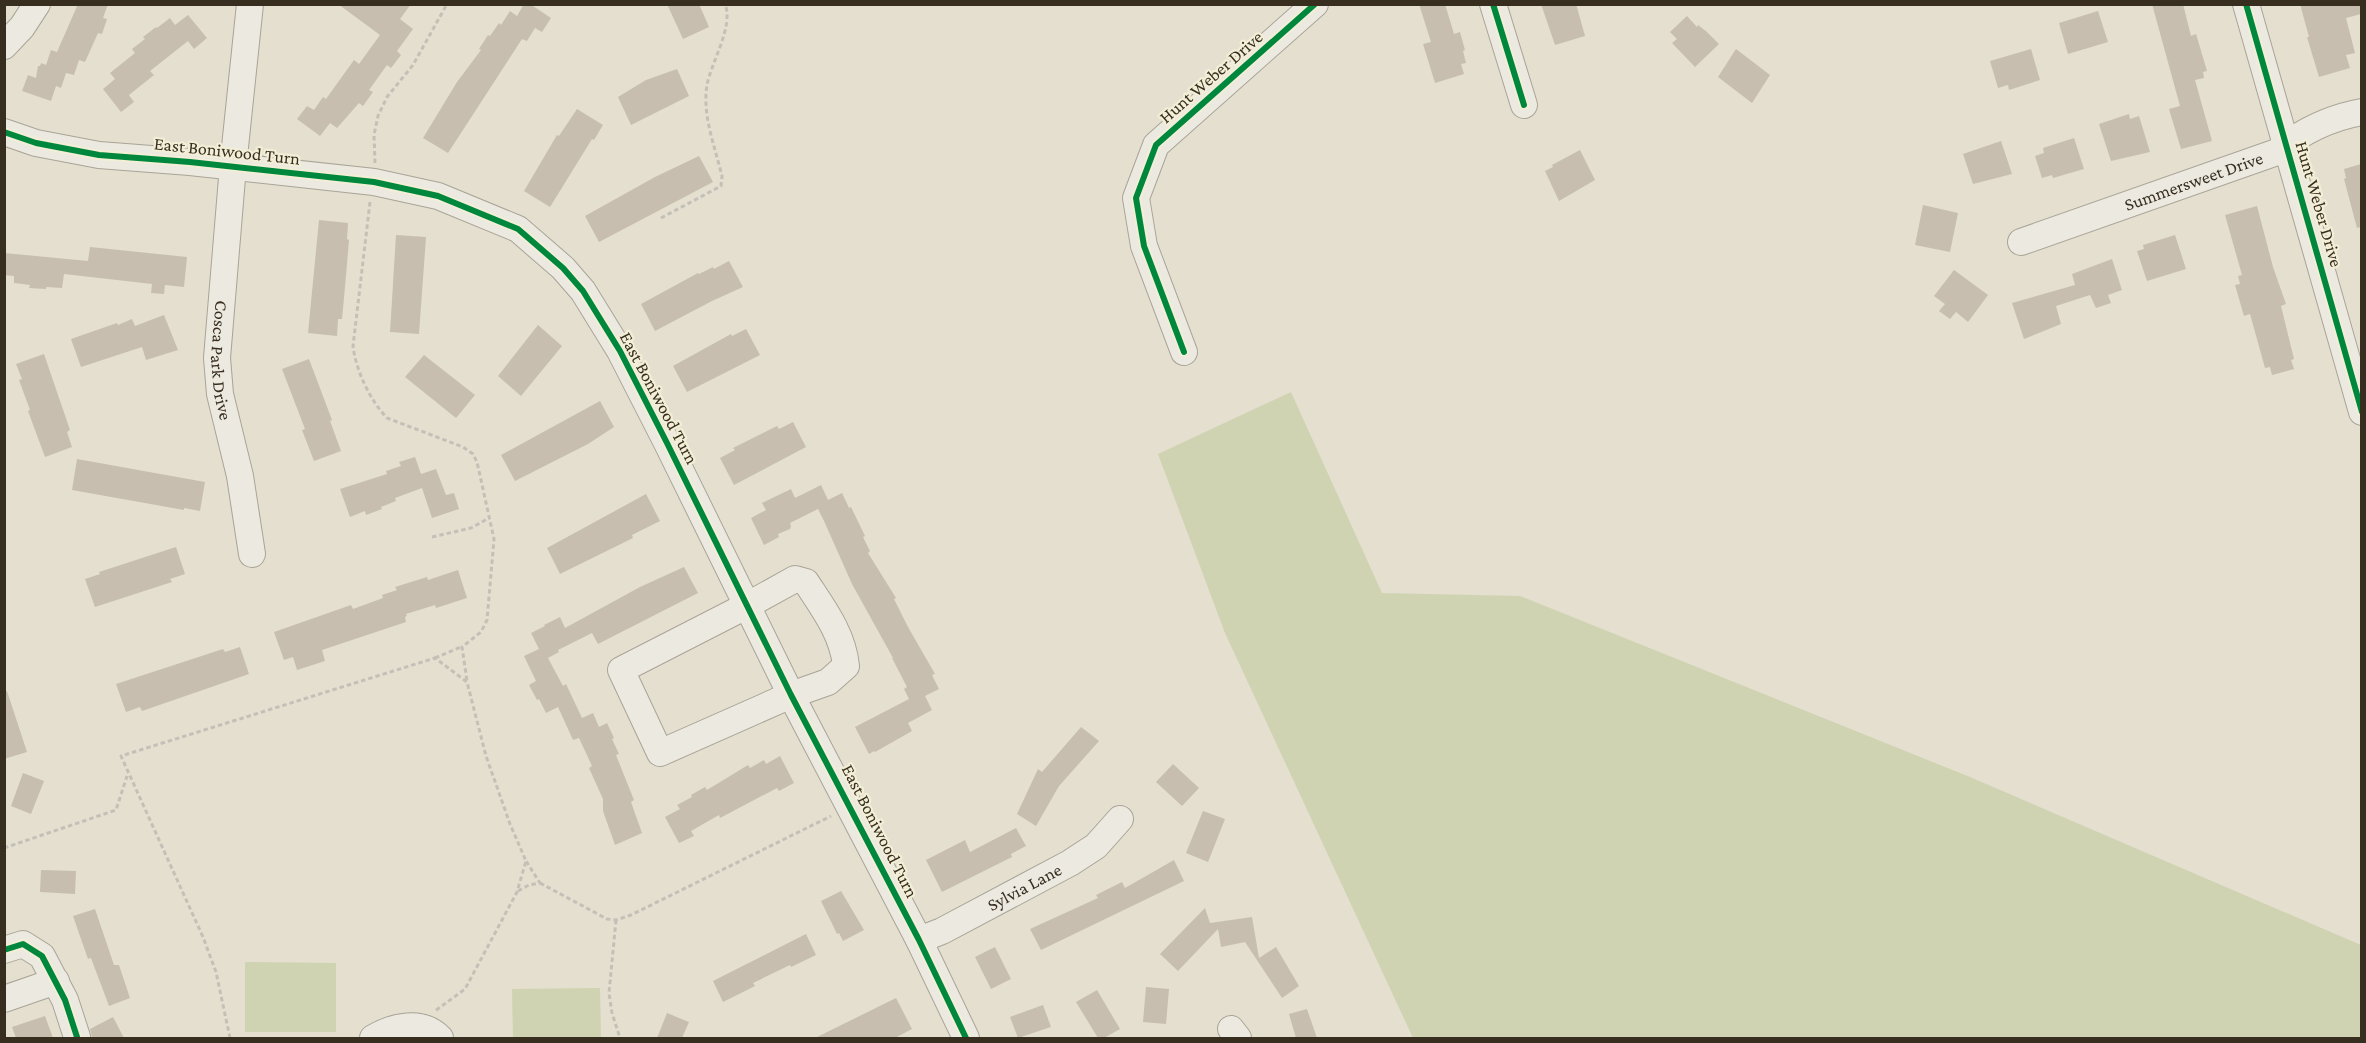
<svg xmlns="http://www.w3.org/2000/svg" width="2366" height="1043" font-family="'Crimson Pro',serif">
	<style>
		.green { fill: #d0d3b2 }
		.building { fill: #c7beb0 }
		.lines { fill: none; stroke-linecap: round; stroke-linejoin: round }
		.minor-casing { stroke: #a9a497; stroke-width: 28 }
		.path { stroke: #c5c0b7; stroke-width: 3; stroke-dasharray: 4.5 3; stroke-linecap: butt }
		.minor { stroke: #ece9e0; stroke-width: 26 }
		.cycleway-casing { stroke: #f3eed6; stroke-width: 10 }
		.cycleway { stroke: #00873e; stroke-width: 6 }
		.labels { text-anchor: middle; dominant-baseline: central; stroke-width: 4.5; stroke-linejoin: round; paint-order: stroke }
		.street-label { font-size: 18px; fill: #372e20; stroke: #f3eed6 }
	</style>
	<rect width="100%" height="100%" fill="#e4dfcf"/>
	<!-- green -->
	<g class="green">
		<polygon points="1291,392 1382,593 1520,596 1970,777 2361,945 2361,1038 1413,1038 1225,633 1158,454"/>
		<polygon points="245,962 336,963 336,1032 245,1032"/>
		<polygon points="600,988 601,1038 513,1038 512,989"/>
	</g>
	<!-- building -->
	<g class="building">
		<polygon points="78,4 108,4 103,18 107,19 102,34 98,33 85,62 79,60 74,75 66,73 61,88 56,86 51,101 22,91 28,75 36,78 38,66 40,66 41,63 46,65 51,50 57,52"/>
		<polygon points="338,4 411,4 400,19 413,29 397,51 401,55 391,68 387,65 369,90 373,92 363,106 359,103 337,128 330,123 320,136 297,119 307,106 314,110 323,97 326,99 354,60 359,64 380,35"/>
		<polygon points="524,4 530,4 551,18 542,32 535,28 527,41 522,39 448,153 423,138 457,82 481,50 479,49 488,35 490,36 499,23 501,25 510,11 517,16"/>
		<polygon points="667,4 699,4 709,27 683,39"/>
		<polygon points="1419,4 1445,4 1454,34 1460,32 1465,50 1463,51 1466,63 1461,64 1464,74 1435,83 1423,44 1431,42"/>
		<polygon points="1541,4 1576,4 1585,36 1555,45"/>
		<polygon points="2152,4 2183,4 2191,36 2196,34 2207,71 2203,72 2204,78 2195,80 2212,141 2181,149 2169,109 2180,106"/>
		<polygon points="2300,4 2361,4 2361,14 2346,18 2355,53 2346,55 2350,68 2319,77 2307,37 2309,37"/>
		<polygon points="2098,11 2108,42 2068,54 2059,23"/>
		<polygon points="188,15 207,38 194,49 188,41 150,71 154,75 129,95 134,102 121,112 103,89 115,79 110,73 135,53 132,49 145,39 143,37 156,27 157,28 170,18 175,25"/>
		<polygon points="1687,16 1697,27 1698,25 1707,32 1719,44 1695,67 1672,43 1677,39 1670,32"/>
		<polygon points="1736,49 1770,75 1752,103 1718,77"/>
		<polygon points="2031,49 2040,80 2009,90 2008,85 1998,88 1990,61"/>
		<polygon points="677,69 689,96 631,125 618,97 646,80"/>
		<polygon points="577,109 603,125 594,140 592,139 550,207 524,191 557,135 559,136"/>
		<polygon points="2129,114 2130,119 2139,116 2150,152 2111,161 2099,124"/>
		<polygon points="2074,138 2084,169 2053,178 2052,175 2042,178 2035,156 2044,153 2043,148"/>
		<polygon points="2001,141 2012,174 1973,184 1963,154"/>
		<polygon points="1580,150 1595,180 1559,201 1545,171 1553,167 1552,165"/>
		<polygon points="699,156 713,182 599,242 585,216 655,177"/>
		<polygon points="2361,164 2361,227 2357,228 2344,179 2346,178 2344,169"/>
		<polygon points="1923,205 1958,213 1950,252 1915,245"/>
		<polygon points="2257,206 2273,267 2286,304 2281,306 2294,359 2291,360 2294,369 2272,375 2270,367 2265,368 2250,314 2244,316 2235,285 2240,284 2238,276 2242,275 2225,215"/>
		<polygon points="319,220 348,223 347,239 349,240 345,287 342,319 338,319 337,336 308,333"/>
		<polygon points="396,235 426,237 419,334 390,332"/>
		<polygon points="2175,235 2186,269 2147,281 2137,251 2144,249 2143,245"/>
		<polygon points="90,247 187,257 184,287 165,285 164,294 151,293 152,284 64,274 62,288 46,287 46,289 29,288 30,285 14,283 14,276 4,275 4,253 88,261"/>
		<polygon points="2112,259 2122,290 2108,295 2111,303 2096,308 2090,295 2056,306 2061,324 2024,339 2012,303 2075,285 2072,274"/>
		<polygon points="729,261 743,287 712,301 655,331 641,304 698,273 699,274 713,267 714,269"/>
		<polygon points="1954,270 1988,295 1968,322 1956,312 1950,319 1939,311 1945,304 1934,296"/>
		<polygon points="164,315 178,350 146,360 142,347 81,367 71,339 117,323 118,325 132,319 135,326"/>
		<polygon points="538,325 562,346 521,396 498,376"/>
		<polygon points="746,329 760,355 687,392 673,366 731,334 732,336"/>
		<polygon points="44,354 70,430 67,432 72,447 45,457 28,411 30,410 19,380 22,379 16,364"/>
		<polygon points="424,355 475,395 456,418 405,377"/>
		<polygon points="309,359 332,420 330,421 341,451 314,461 302,430 305,429 282,369"/>
		<polygon points="600,401 614,427 588,444 515,481 501,455"/>
		<polygon points="793,422 806,447 734,485 720,458 735,450 733,448 777,426 779,429"/>
		<polygon points="415,457 421,474 436,469 446,495 454,493 459,509 432,518 422,488 395,498 396,501 381,507 382,509 366,515 365,511 350,517 340,489 387,474 386,471 401,466 399,462"/>
		<polygon points="77,459 205,482 200,511 184,508 184,510 72,490"/>
		<polygon points="821,485 828,500 842,493 849,508 851,507 865,536 863,537 870,551 868,553 896,598 894,599 908,627 935,674 932,675 939,689 925,696 932,710 908,723 912,731 875,752 874,751 869,754 855,727 909,699 904,689 907,687 892,658 893,658 852,584 824,521 818,509 790,523 791,526 790,529 778,534 779,537 764,545 751,518 766,510 762,503 791,489 795,498"/>
		<polygon points="646,494 660,521 632,535 633,538 560,574 547,548"/>
		<polygon points="176,547 185,574 170,579 172,582 95,607 85,579 100,574 99,572"/>
		<polygon points="684,567 698,593 598,644 592,633 558,650 559,652 548,658 563,686 566,684 582,718 593,713 599,727 607,723 614,738 612,739 619,754 616,755 634,800 631,802 642,833 615,845 603,811 603,799 589,768 592,766 579,738 573,740 558,707 546,713 539,699 537,700 529,685 536,681 524,656 539,649 531,633 545,626 544,625 560,617 565,628 640,587"/>
		<polygon points="458,570 467,598 436,608 435,605 406,614 407,616 405,617 406,622 322,650 325,661 297,670 293,657 284,660 274,632 351,605 353,609 383,598 382,595 397,590 395,587 427,577 428,580"/>
		<polygon points="240,647 249,674 142,711 140,707 126,712 116,684 223,649 225,652"/>
		<polygon points="7,691 27,752 4,759 4,692"/>
		<polygon points="1081,727 1099,741 1059,786 1036,826 1017,814 1038,769 1042,772"/>
		<polygon points="780,756 794,783 779,791 777,788 720,818 719,815 691,831 694,836 679,843 665,817 680,809 677,805 692,797 691,795 705,787 707,790 748,765 750,768 764,760 766,764"/>
		<polygon points="1173,764 1199,788 1182,806 1156,782"/>
		<polygon points="23,773 44,781 31,814 11,806"/>
		<polygon points="1203,811 1225,819 1208,862 1186,853"/>
		<polygon points="1016,828 1026,846 1011,854 1012,857 942,892 926,860 965,840 970,852"/>
		<polygon points="1174,860 1184,881 1041,950 1030,929 1098,898 1096,895 1122,882 1125,888"/>
		<polygon points="41,870 76,871 75,894 40,892"/>
		<polygon points="841,891 864,930 843,941 839,933 837,934 821,901"/>
		<polygon points="1205,908 1210,923 1252,917 1259,958 1276,947 1299,986 1282,998 1245,942 1221,947 1218,929 1178,971 1160,954"/>
		<polygon points="95,909 114,965 119,965 130,998 109,1006 91,958 88,959 73,916"/>
		<polygon points="806,934 816,955 791,967 790,965 753,983 755,986 723,1002 713,981"/>
		<polygon points="995,947 1011,979 991,989 975,957"/>
		<polygon points="1146,987 1169,989 1166,1024 1143,1022"/>
		<polygon points="1097,990 1120,1029 1104,1038 1098,1038 1076,1002"/>
		<polygon points="896,998 912,1029 895,1038 815,1038"/>
		<polygon points="1043,1005 1051,1027 1018,1038 1010,1017"/>
		<polygon points="1307,1009 1317,1038 1296,1038 1289,1014"/>
		<polygon points="667,1013 689,1022 682,1038 657,1038"/>
		<polygon points="45,1016 53,1038 16,1038 12,1027"/>
		<polygon points="113,1017 124,1038 92,1038 90,1029"/>
	</g>
	<g class="lines">
		<defs>
			<g id="minor">
				<path id="s1" d="M250 4 233 166 217 358 220 394 240 476 252 554"/>
				<polyline points="1493,4 1524,105"/>
				<polyline points="2246,4 2362,412"/>
				<polyline points="4,46 22,27 37,4"/>
				<polyline points="4,132 36,143 99,155 190,162 374,182 438,196 518,229 563,268 583,291 620,351 667,443 791,695 919,940 966,1038"/>
				<path id="s2" d="M2021 242 2277 152C2302 131 2329 118 2362 112"/>
				<polyline points="1184,352 1144,246 1136,198 1156,145 1315,4"/>
				<path d="M795 579 806 582C823 608 843 634 846 666L828 682 791 695 660 753 621 670 748 605Z"/>
				<path id="s3" d="M919 940 942 931 1070 863 1096 846 1120 819"/>
				<polyline points="4,950 23,944 42,956 65,1000 77,1037"/>
				<polyline points="4,999 56,981"/>
				<polyline points="1231,1029 1238,1038"/>
				<path d="M373 1038C393 1026 422 1019 440 1038"/>
			</g>
		</defs>
		<!-- minor casing -->
		<use href="#minor" class="minor-casing"/>
		<!-- path -->
		<g class="path">
			<polyline points="375,163 374,135 378,116 387,97 413,65 447,4"/>
			<path d="M370 202 353 346C356 371 370 400 387 418L463 447 473 454 477 462 494 539 487 620 481 632 462 647 467 681"/>
			<path d="M661 218 721 186 722 176C715 147 702 115 707 85 711 63 734 26 725 4"/>
			<polyline points="432,537 471,528 489,518"/>
			<polyline points="435,658 461,647"/>
			<polyline points="4,848 116,810 127,776"/>
			<polyline points="540,883 607,919 616,920 631,915 831,816"/>
			<polyline points="518,891 529,885 540,883 526,861"/>
			<polyline points="616,920 609,993 612,1013 620,1038"/>
			<polyline points="230,1038 216,972 203,937 121,756 435,658 467,682 486,756 510,824 526,861 517,892 465,989 435,1011"/>
		</g>
		<!-- minor -->
		<use href="#minor" class="minor"/>
		<defs>
			<g id="cycleway">
				<polyline points="1493,4 1524,105"/>
				<polyline points="2246,4 2362,412"/>
				<polyline points="4,132 36,143 99,155 190,162 374,182 438,196 518,229 563,268 583,291 620,351 667,443 791,695 919,940 966,1038"/>
				<polyline points="1184,352 1144,246 1136,198 1156,145 1315,4"/>
				<polyline points="4,950 23,944 42,956 65,1000 77,1037"/>
			</g>
		</defs>
		<!-- cycleway casing -->
		<use href="#cycleway" class="cycleway-casing"/>
		<!-- cycleway -->
		<use href="#cycleway" class="cycleway"/>
	</g>
	<g class="labels">
		<!-- street labels -->
		<g class="street-label">
			<text transform="translate(1211 77) rotate(-41)">Hunt Weber Drive</text>
			<text transform="translate(227 151) rotate(6)">East Boniwood Turn</text>
			<text stroke="none"><textPath href="#s2" startOffset="183">Summersweet Drive</textPath></text>
			<text transform="translate(2319 204) rotate(74)">Hunt Weber Drive</text>
			<text stroke="none"><textPath href="#s1" startOffset="358">Cosca Park Drive</textPath></text>
			<text transform="translate(659 398) rotate(62)">East Boniwood Turn</text>
			<text transform="translate(880 831) rotate(63)">East Boniwood Turn</text>
			<text stroke="none"><textPath href="#s3" startOffset="118">Sylvia Lane</textPath></text>
		</g>
	</g>
	<!-- border -->
	<rect width="2366" height="1043" fill="none" stroke="#372e20" stroke-width="12"/>
</svg>
